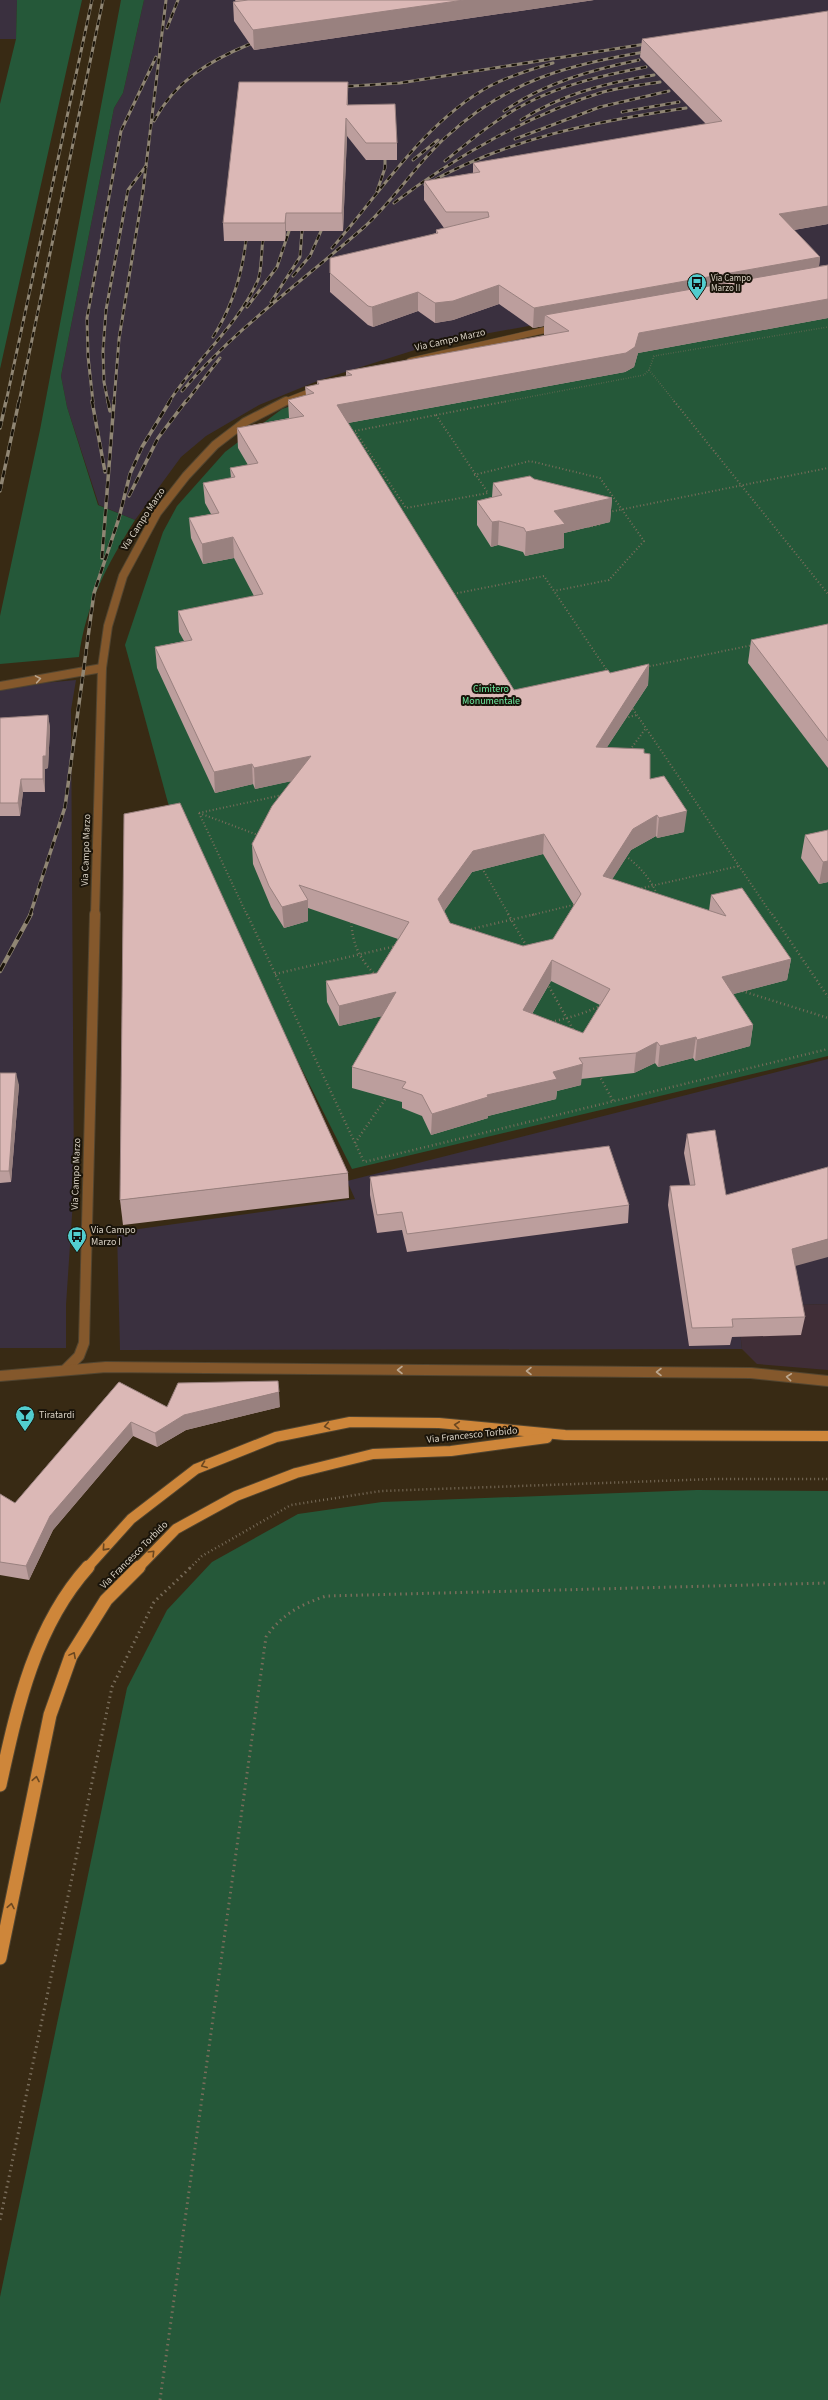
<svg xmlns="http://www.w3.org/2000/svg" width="828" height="2400" font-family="'Source Sans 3',sans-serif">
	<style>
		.commercial { fill: #402e37 }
		.industrial { fill: #3a303f }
		.green { fill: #255839 }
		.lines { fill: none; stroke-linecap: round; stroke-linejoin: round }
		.minor-far2-casing { stroke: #524530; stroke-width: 7 }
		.minor-far1-casing { stroke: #524530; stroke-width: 10 }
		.minor-casing { stroke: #524530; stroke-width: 12 }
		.major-far1-casing { stroke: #524530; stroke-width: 12 }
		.major-casing { stroke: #524530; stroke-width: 15 }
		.path-far3 { stroke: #796d5b; stroke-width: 1.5; stroke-dasharray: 0.5 2; stroke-linecap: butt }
		.path-far2 { stroke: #796d5b; stroke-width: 2; stroke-dasharray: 1 2.5; stroke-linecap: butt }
		.path-far1 { stroke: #796d5b; stroke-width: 2.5; stroke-dasharray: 1 3; stroke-linecap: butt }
		.path { stroke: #796d5b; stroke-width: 3; stroke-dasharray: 1.5 4; stroke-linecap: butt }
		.minor-far2 { stroke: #84582c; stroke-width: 6 }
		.minor-far1 { stroke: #84582c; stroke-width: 8 }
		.minor { stroke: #84582c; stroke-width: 10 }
		.major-far1 { stroke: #ce863a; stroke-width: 10 }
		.major { stroke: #ce863a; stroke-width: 13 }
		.rail-far2-casing { stroke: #908674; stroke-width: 3 }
		.rail-far1-casing { stroke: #908674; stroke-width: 3.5 }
		.rail-casing { stroke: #908674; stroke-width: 4.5 }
		.rail-far2 { stroke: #1a140a; stroke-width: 2; stroke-dasharray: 5.5; stroke-linecap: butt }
		.rail-far1 { stroke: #1a140a; stroke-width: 2.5; stroke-dasharray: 7; stroke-linecap: butt }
		.rail { stroke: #1a140a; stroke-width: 3; stroke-dasharray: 9; stroke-linecap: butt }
		.wall { fill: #bc9e9d; fill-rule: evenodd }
		.shaded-wall { fill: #99817f }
		.building { fill: #dbb8b6; stroke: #99817f; fill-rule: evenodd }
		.oneway { stroke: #bba68e }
		.oneway2 { stroke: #6b4720 }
		.labels { text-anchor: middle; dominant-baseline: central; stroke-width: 4; stroke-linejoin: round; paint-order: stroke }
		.far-poi-label { font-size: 9px; fill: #d8d0c3; stroke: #1a140a; text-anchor: start }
		.street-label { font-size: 10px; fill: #d8d0c3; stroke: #1a140a }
		.park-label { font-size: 10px; fill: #6ceaa0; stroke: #1a140a }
		.poi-label { font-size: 10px; fill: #d8d0c3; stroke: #1a140a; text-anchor: start }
	</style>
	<rect width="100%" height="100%" fill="#382a14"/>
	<!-- commercial -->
	<polygon class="commercial" points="828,1304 828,1370 757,1364 742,1349 737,1307"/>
	<!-- industrial -->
	<g class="industrial">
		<polygon points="0,0 17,0 16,39 0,39"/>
		<polygon points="144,0 828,0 828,272 462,338 418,349 320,380 259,405 206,436 181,457 135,520 99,505 67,407 61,376 114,108 123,93"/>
		<polygon points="76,680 71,710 74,1186 66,1305 66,1348 0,1348 0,687"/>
		<polygon points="828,1059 828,1304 737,1307 742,1349 120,1350 117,1232 355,1199 347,1181"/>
	</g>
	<!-- green -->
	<g class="green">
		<polygon points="17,0 82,0 0,369 0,104 16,39"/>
		<path d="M121 0H144L123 93 114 108 61 376 67 407 98 505 135 520C108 563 85 606 79 657L0 664V616L40 430Z"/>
		<polygon points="828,287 828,1056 352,1169 168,803 125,645 163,532 177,506 225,452 282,409 410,366"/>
		<polygon points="697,1490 828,1491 828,2400 0,2400 0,2297 127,1688 167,1610 212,1562 298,1514 382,1502"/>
	</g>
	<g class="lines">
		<defs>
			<g id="minor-far2">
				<polyline points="410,361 558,327"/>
				<polyline points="284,402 317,389"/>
			</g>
			<g id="minor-far1">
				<polyline points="0,686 102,668"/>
				<polyline points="95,915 102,668 108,626 123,576 157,513 186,476 215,445 245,422 286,401"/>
			</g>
			<g id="minor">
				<polyline points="65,1370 79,1356 84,1343 95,914"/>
				<polyline points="0,1376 106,1367 751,1373 828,1381"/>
			</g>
			<g id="major-far1">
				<polyline points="87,1568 131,1519 196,1469 276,1437 350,1422 439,1423 565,1435 828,1436"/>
				<polyline points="138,1568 176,1529 236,1496 296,1473 373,1454 451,1451 547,1438"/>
			</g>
			<g id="major">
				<path d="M0 1785C17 1708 34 1627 88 1567"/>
				<polyline points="0,1958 50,1715 71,1656 106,1600 139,1567"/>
			</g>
		</defs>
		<!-- minor-far2 casing -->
		<use href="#minor-far2" class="minor-far2-casing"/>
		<!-- minor-far1 casing -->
		<use href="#minor-far1" class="minor-far1-casing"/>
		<!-- minor casing -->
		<use href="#minor" class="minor-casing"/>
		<!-- major-far1 casing -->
		<use href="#major-far1" class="major-far1-casing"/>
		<!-- major casing -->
		<use href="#major" class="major-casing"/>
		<!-- path-far3 -->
		<g class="path-far3">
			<polyline points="649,370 675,402"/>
			<polyline points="503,402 644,375 649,370 654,356 828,327"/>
		</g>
		<!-- path-far2 -->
		<g class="path-far2">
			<polyline points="674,401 828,594"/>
			<polygon points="436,415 488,493 406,508 355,431"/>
			<polyline points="436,415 508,401"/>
			<polyline points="474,475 530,461 600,478 644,541 609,580 554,591"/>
			<polygon points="586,504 602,524 589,527 573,507"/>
			<polyline points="609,512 828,468"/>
			<polyline points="455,596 453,594 544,576 608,672"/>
			<polyline points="646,667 753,645"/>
			<polyline points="631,706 772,915"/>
			<polyline points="625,718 637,715"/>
			<polyline points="630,750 646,728"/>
			<polyline points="199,813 247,915"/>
			<polyline points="199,813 282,795"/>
			<polyline points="199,813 258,835"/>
			<polyline points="482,868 509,915"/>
			<polyline points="638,889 739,866"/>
			<path d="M351 915C351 900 358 885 367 873 420 801 542 805 612 847 638 862 659 884 662 915"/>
			<polyline points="532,915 577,904"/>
		</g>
		<!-- path-far1 -->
		<g class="path-far1">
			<polyline points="247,914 364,1162 828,1049"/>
			<path d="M351 914C351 950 364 968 393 989 459 1037 562 1038 628 989 642 978 658 962 662 944 664 935 663 923 662 914"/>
			<polyline points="508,914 527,947"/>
			<polyline points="772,914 828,997"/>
			<polyline points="467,930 536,914"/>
			<polyline points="275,974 396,946"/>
			<polyline points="547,983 575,1033"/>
			<polyline points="742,991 828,1018"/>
			<polyline points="599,1075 613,1101"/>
			<polyline points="355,1143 388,1095"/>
			<polyline points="190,1568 202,1556 291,1505 381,1491 714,1479 828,1479"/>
		</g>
		<!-- path -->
		<g class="path">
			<polyline points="0,2220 112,1687 154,1602 191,1567"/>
			<path d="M160 2400 266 1637C282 1614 300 1605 326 1596L828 1583"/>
		</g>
		<!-- minor-far2 -->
		<use href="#minor-far2" class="minor-far2"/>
		<!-- minor-far1 -->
		<use href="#minor-far1" class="minor-far1"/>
		<!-- minor -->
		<use href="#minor" class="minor"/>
		<!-- major-far1 -->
		<use href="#major-far1" class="major-far1"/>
		<!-- major -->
		<use href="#major" class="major"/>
		<defs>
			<g id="rail-far2">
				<polyline points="167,28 178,0"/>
				<polyline points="337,87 400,83 652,43"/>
				<path d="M504 111C545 83 591 70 639 60"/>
				<polyline points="622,112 679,102"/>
				<path d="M521 120C562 94 606 83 654 75"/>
				<path d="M154 121C175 81 209 61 250 44"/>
				<polyline points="515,139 600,107 669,91"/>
				<polyline points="413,160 438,140"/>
				<path d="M445 161C471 140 497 118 527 103 564 84 605 75 646 67"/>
				<path d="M425 185C508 138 593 122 686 108"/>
				<polyline points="377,191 385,168 385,160"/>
				<path d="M394 203C454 157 531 114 603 92 621 87 641 85 660 82"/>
				<path d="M332 248C380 193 424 122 490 86 510 76 532 69 553 63"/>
				<polyline points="293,276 310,256 321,231"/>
				<polyline points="271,302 300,257 302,231"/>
				<polyline points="247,307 277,267 289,231"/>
				<path d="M213 337C232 307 242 276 246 240"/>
				<path d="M182 391C234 330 301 282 362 229 393 202 415 165 446 137 508 80 569 64 651 51"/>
				<polyline points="6,402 92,0"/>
				<polyline points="19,402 103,0"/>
				<polyline points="93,402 88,356 87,318 121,131 156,57"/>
				<polyline points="108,402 104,382 103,351 106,310 128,190 146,166"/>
				<polyline points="114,402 119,339 143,191 166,0"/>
				<path d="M169 402C195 360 238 326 258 280 262 269 261 252 263 240"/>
				<polyline points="186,402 220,358"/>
			</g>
			<g id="rail-far1">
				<polyline points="92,401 105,472"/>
				<polyline points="108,401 110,411"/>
				<polyline points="0,428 6,401"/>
				<polyline points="0,491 19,401"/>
				<polyline points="129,496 158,438 186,401"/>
				<polyline points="102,558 114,401"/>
				<polyline points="30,915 65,807 94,593 119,518 130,474 142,447 170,401"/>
			</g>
			<polyline id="rail" points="0,971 31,914"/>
		</defs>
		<!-- rail-far2 casing -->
		<use href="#rail-far2" class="rail-far2-casing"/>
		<!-- rail-far1 casing -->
		<use href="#rail-far1" class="rail-far1-casing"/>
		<!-- rail casing -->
		<use href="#rail" class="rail-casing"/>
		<!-- rail-far2 -->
		<use href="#rail-far2" class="rail-far2"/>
		<!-- rail-far1 -->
		<use href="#rail-far1" class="rail-far1"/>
		<!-- rail -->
		<use href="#rail" class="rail"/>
	</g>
	<!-- wall -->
	<g class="wall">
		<polygon points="235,0 594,0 254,50 234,21 233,2 236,2"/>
		<path d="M642 39 828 224 794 230 820 257 819 266 828 265V318L638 353 634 367 625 372 348 423 514 690 610 673 649 664 648 685 607 747 644 753 650 779 684 832 657 838 656 836 631 850 612 879 709 911 711 895 791 959 787 980 733 994 753 1025 750 1046 695 1061 693 1058 658 1067 655 1063 634 1073 581 1079V1085L557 1091 556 1099 488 1116V1118L431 1135 422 1116 402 1108V1102L352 1088V1067L382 1016 339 1026 327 1002 326 981 377 973 398 939 308 908V921L284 928 271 907 253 864 252 844 291 781 255 789 253 784 215 793 157 668 155 647 184 641 179 632 178 611 254 596 234 558 203 564 191 538 189 518 211 514 205 503 203 483 231 478 230 468 248 465 238 448 237 428 289 418 288 400 306 395 305 387 317 385V381L346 376V371L545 336 544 335V326L533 328 499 304 453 320 435 323 418 311 373 327 368 325 330 292V273L436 233V230L444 228 424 200V181L473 173V163L706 124 640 57ZM543 854 574 905 553 939 523 946 450 923 444 911 472 872ZM551 981 600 1005 583 1033 532 1014Z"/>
		<polygon points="348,99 348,105 397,143 397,160 366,160 347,136 343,231 286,231 285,241 224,241 223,223"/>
		<polygon points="534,479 612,498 610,522 564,533 564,548 525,556 523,552 498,545 491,547 477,525 477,501 492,497 493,483"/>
		<polygon points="828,624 828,768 748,663 751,640"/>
		<polygon points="48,715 50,728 48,768 45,769 45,792 23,792 20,816 0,816 0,718"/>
		<polygon points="828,830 828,882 819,884 801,858 805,835"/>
		<polygon points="0,1073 19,1085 11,1182 0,1183"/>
		<polygon points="687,1134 726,1195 795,1266 805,1317 801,1335 732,1337 730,1345 689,1346 668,1205 670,1186 690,1185 684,1153"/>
		<polygon points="348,1173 349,1198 123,1225 120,1200"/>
		<polygon points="370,1177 629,1205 628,1223 407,1252 402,1230 377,1233 370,1195"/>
		<polygon points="119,1382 167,1407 280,1407 186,1430 157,1447 133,1436 53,1530 29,1580 0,1575 0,1494 15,1503"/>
	</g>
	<!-- shaded-wall -->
	<g class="shaded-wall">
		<polygon points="464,0 594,0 254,50 253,30"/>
		<polygon points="348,82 348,99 347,122 347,105"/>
		<polygon points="346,118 347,136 343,231 342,213"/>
		<polygon points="828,206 828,224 776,233 779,214"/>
		<polygon points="286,213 286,231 285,241 285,223"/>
		<polygon points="820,257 818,276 545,315 544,326 533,328 534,308"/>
		<polygon points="499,285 499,304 453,320 435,323 435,303"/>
		<polygon points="418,292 418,311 373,327 372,307"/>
		<polygon points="828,299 828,318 638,353 634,367 625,372 337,425 337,405 639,333"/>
		<polygon points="612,498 610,522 564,533 564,548 525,556 526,532 554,511"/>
		<polygon points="499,521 498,545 491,547 492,522"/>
		<polygon points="233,537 234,558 203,564 202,544"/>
		<polygon points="649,664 648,685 594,767 596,747"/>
		<polygon points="48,715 50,728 48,768 45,769 45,792 43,779 43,756"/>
		<polygon points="311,756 311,777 255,789 254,768"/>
		<polygon points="252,764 253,784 215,793 214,772"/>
		<polygon points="21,779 23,792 20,816 18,803"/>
		<polygon points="687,811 684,832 657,838 659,818"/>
		<polygon points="657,815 656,836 631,850 601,897 603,876 633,829"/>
		<polygon points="544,834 543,854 472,872 438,920 438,899 473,851"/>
		<polygon points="828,861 828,882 819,884 823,862"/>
		<polygon points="308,900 308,921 284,928 282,907"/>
		<polygon points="791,959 787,980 719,998 722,977"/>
		<polygon points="552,960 551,981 522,1031 523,1010"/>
		<polygon points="396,992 396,1013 339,1026 339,1006"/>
		<polygon points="753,1025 750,1046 695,1061 697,1040"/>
		<polygon points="696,1037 693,1058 658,1067 660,1046"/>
		<polygon points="657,1042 655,1063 634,1073 636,1053"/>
		<polygon points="583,1064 581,1085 557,1091 556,1099 488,1116 488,1118 431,1135 432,1114 553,1072"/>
		<polygon points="16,1073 19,1085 11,1182 9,1171"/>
		<polygon points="828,1239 828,1257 788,1268 792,1249"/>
		<polygon points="279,1392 280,1407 186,1430 157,1447 155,1433 184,1415"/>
		<polygon points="131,1422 133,1436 53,1530 29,1580 26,1566 50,1516"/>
	</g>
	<!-- building -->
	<g class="building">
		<polygon points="248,0 464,0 253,30 233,2"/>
		<polygon points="828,11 828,206 779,214 820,257 534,308 499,285 453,301 435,303 418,292 372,307 368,306 330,273 330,258 438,233 436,230 489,217 488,212 446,212 424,181 480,172 473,163 722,121 642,39"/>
		<polygon points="239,82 348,82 347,105 395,104 397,143 366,143 346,118 342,213 286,213 285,223 223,223"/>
		<path d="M828 265V299L639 333 635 347 626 353 337 405 514 690 608 670 610 673 649 664 596 747 644 749V753L650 754V779L664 776 687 811 659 818 657 815 633 829 603 876 726 916 711 895 742 888 791 959 722 977 753 1025 697 1040 696 1037 660 1046 657 1042 636 1053 579 1058 583 1064 553 1072 557 1079 487 1095 488 1097 432 1114 422 1095 402 1088 406 1082 352 1067 396 992 339 1006 326 981 377 973 409 922 299 885 308 900 282 907 269 886 252 844 272 806 311 756 254 768 252 764 214 772 155 647 192 640 178 611 263 594 233 537 202 544 189 518 219 513 203 483 235 477 230 468 258 463 237 428 304 416 288 400 314 393 305 387 319 384 317 381 352 375 346 371 569 331 545 315ZM544 834 581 894 553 939 523 946 450 923 438 899 473 851ZM552 960 610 989 583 1033 523 1010Z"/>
		<polygon points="530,476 534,479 612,498 554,511 565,524 526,532 524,528 499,521 492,522 477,501 502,495 493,483"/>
		<polygon points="828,624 828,741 751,640"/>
		<polygon points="48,715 46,756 43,756 43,779 21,779 18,803 0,803 0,718"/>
		<polygon points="180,803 348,1173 120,1200 124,814"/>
		<polygon points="828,830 828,861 823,862 805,835"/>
		<polygon points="0,1073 16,1073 9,1171 0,1171"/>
		<polygon points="715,1130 726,1195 828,1167 828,1239 792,1249 805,1317 732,1319 733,1327 692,1328 670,1186 695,1185 687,1134"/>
		<polygon points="609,1146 629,1205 407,1234 402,1212 377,1215 370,1177"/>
		<polygon points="278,1381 279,1392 184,1415 155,1433 131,1422 50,1516 26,1566 0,1562 0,1494 15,1503 119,1382 167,1407 178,1383"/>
	</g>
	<!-- one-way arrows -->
	<defs><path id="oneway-chevron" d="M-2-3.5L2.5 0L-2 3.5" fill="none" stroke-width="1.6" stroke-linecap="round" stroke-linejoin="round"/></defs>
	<g class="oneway">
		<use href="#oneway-chevron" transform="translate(38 679) rotate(-10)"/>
		<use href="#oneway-chevron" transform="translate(400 1370) rotate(-180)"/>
		<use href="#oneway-chevron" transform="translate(529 1371) rotate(-180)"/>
		<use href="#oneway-chevron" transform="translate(659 1372) rotate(-180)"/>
		<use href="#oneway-chevron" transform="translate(789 1377) rotate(-174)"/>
	</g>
	<g class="oneway2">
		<use href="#oneway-chevron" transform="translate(457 1425) rotate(-174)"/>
		<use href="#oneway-chevron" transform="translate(327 1426) rotate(170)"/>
		<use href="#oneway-chevron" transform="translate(204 1465) rotate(159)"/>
		<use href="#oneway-chevron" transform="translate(105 1548) rotate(132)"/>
		<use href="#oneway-chevron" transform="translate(152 1553) rotate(-45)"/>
		<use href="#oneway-chevron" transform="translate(73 1655) rotate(-62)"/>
		<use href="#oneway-chevron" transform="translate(36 1779) rotate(-79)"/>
		<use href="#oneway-chevron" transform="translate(11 1906) rotate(-79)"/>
	</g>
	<!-- icons -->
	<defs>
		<symbol id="bus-pin" viewBox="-11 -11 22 30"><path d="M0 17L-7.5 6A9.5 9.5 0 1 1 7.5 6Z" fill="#52cdcf" stroke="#1a140a"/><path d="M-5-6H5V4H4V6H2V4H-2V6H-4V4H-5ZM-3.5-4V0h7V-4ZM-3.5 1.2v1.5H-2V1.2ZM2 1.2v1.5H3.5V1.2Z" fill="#111"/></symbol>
		<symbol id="bar-pin" viewBox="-11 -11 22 30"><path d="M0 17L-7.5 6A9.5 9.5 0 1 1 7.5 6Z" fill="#52cdcf" stroke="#1a140a"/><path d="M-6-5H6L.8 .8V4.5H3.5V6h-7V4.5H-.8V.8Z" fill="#111"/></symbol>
	</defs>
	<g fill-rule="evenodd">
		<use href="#bus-pin" x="686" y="272" width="22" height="30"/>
		<use href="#bus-pin" x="66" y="1225" width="22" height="30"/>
		<use href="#bar-pin" x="14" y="1404" width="22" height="30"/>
	</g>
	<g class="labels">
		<!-- far-poi labels -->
		<g class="far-poi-label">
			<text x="711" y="278">Via Campo<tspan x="711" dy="10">Marzo II</tspan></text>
		</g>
		<!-- street labels -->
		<g class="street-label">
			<text transform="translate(450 340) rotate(-13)">Via Campo Marzo</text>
			<text transform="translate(143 519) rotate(-57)">Via Campo Marzo</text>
			<text transform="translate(86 850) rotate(-88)">Via Campo Marzo</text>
			<text transform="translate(76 1174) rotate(-88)">Via Campo Marzo</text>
			<text transform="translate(472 1435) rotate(-6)">Via Francesco Torbido</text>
			<text transform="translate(134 1555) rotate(-45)">Via Francesco Torbido</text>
		</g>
		<!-- park labels -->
		<g class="park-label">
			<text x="491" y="689">Cimitero<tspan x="491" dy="12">Monumentale</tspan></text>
		</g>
		<!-- poi labels -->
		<g class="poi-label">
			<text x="91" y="1230">Via Campo<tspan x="91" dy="12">Marzo I</tspan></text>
			<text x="39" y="1415">Tiratardi</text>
		</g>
	</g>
</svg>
